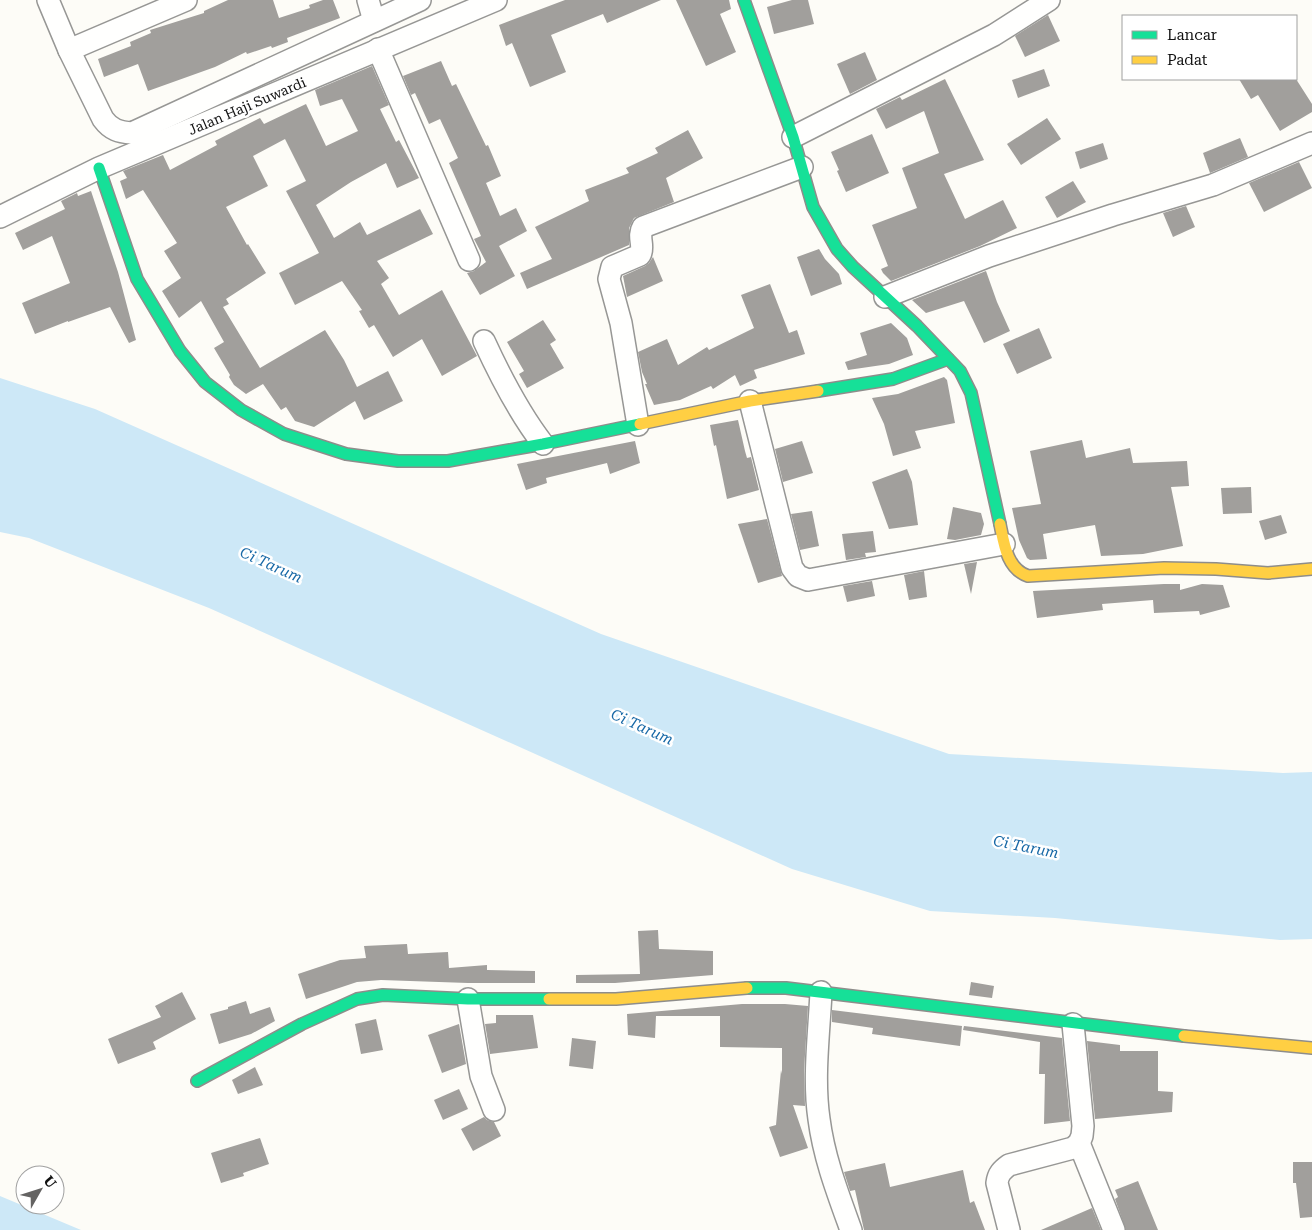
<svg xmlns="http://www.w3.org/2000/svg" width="1312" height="1230" font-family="'Roboto Serif',serif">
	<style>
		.water { fill: #cde8f7 }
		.building { fill: #a19f9c }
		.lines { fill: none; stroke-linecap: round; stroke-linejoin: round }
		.street-casing { stroke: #979795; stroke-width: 24 }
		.fast-casing { stroke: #8e8d8b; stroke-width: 14 }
		.slow-casing { stroke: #8e8d8b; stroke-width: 14 }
		.street { stroke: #fffffe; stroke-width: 21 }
		.fast { stroke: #16e098; stroke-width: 11 }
		.slow { stroke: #ffcf43; stroke-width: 11 }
		.labels { text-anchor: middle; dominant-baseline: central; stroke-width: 5; stroke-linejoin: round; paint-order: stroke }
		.street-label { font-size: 14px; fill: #111; stroke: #fff }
		.water-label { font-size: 15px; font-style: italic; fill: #1768a6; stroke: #fff }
	</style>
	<rect width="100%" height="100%" fill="#fdfcf7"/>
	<!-- water -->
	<g class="water">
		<polygon points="0,378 95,409 601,634 949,754 1283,773 1312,772 1312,939 1280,940 1055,918 930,911 792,869 209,608 29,538 0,532"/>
		<polygon points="0,1196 81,1230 0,1230"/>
	</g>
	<!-- building -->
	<g class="building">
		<polygon points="228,0 273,0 279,18 310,8 309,5 323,0 333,0 340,18 287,38 288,42 272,48 271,46 247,54 246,52 215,67 148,91 138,64 104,77 98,59 131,46 130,42 151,33 150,30 204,13 204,11"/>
		<polygon points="565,0 661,0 607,23 603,14 551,35 566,72 530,87 512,43 506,46 499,25"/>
		<polygon points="676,0 729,0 731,9 720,14 736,52 706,66"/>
		<polygon points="792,0 808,0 814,24 774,34 767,7"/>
		<polygon points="1048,15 1060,41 1025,57 1015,36"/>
		<polygon points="865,52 877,80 850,94 837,64"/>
		<polygon points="441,61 452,86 456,84 486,146 488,145 501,176 486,183 500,216 516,208 527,231 499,246 515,276 480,295 467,273 474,271 486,262 474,239 481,236 449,163 458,158 440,119 429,124 415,93 411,95 403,76"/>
		<polygon points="372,66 389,105 380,109 396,142 399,140 419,178 397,188 386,163 351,182 316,205 334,238 360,222 367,235 420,209 433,234 377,261 389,278 381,284 399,315 442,290 477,356 442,376 422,339 393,357 374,325 369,328 359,311 362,310 342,281 295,305 279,273 319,253 286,191 306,181 285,139 253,156 268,186 226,207 247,245 248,244 266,273 226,299 229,304 223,307 260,368 325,330 344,360 357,387 388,371 403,401 364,420 355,401 314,427 295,421 286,407 281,410 263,384 246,394 234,385 229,377 230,375 214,348 224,342 201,301 179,318 162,291 181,278 164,251 177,243 143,190 126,199 120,181 127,178 123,171 163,155 170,170 217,145 215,141 260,118 264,124 306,104 326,146 358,131 342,99 320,106 315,90"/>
		<polygon points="1044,69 1050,86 1018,98 1012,80"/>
		<polygon points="945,79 984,160 944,174 965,219 1003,200 1017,228 980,246 891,281 883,273 881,269 888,266 872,225 917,208 902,168 939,153 924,111 886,129 876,109 900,97 902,100"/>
		<polygon points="1239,79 1296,79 1312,104 1312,112 1280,131 1258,95 1251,99"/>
		<polygon points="1047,118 1061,139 1021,165 1007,144"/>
		<polygon points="688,130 703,158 666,178 674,202 634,218 629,228 629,245 527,289 520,273 552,259 535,227 589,201 585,190 629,173 626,168 658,153 655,148"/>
		<polygon points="872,134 889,173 846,192 837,171 839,170 831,152"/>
		<polygon points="1240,138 1248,157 1210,173 1203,153"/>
		<polygon points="1103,143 1108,159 1080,169 1075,152"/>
		<polygon points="1299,162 1312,188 1264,212 1249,183"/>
		<polygon points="1073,181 1086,202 1057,218 1045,197"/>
		<polygon points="91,191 118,272 136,340 129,343 110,307 68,322 68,321 35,334 22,303 70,283 52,236 23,250 15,233 65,209 61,201 77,193 78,196"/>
		<polygon points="1186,206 1195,227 1173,237 1163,213"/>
		<polygon points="819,249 825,259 839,274 842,284 811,296 797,257"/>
		<polygon points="653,257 663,281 627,297 623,276 645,266 649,263"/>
		<polygon points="986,271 997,302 1010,331 984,343 964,301 926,313 912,300"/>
		<polygon points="770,284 789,333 797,330 805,354 754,370 757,378 740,386 735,375 713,389 711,386 680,400 654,405 645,384 647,384 642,372 638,352 667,339 678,365 707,347 709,350 754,328 741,295"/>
		<polygon points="543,320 556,340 550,344 564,368 527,388 519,374 524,371 507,342"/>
		<polygon points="891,323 907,338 913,355 889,364 848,370 845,362 867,355 860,333"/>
		<polygon points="1039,328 1052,358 1017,374 1003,344"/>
		<polygon points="944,377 947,380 955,423 915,431 921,448 893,456 884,424 872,398 898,394"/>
		<polygon points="738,420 745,451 747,458 751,457 759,490 727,499 716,445 714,446 710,425"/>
		<polygon points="1082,440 1086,458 1130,448 1133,463 1187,461 1189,486 1171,487 1183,546 1143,554 1101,556 1095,525 1043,534 1047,559 1030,560 1027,558 1019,540 1012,508 1041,504 1030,451"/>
		<polygon points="635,441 640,463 610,474 607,463 546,478 547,483 526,490 517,464"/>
		<polygon points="802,441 813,473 783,482 775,449"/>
		<polygon points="907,469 912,482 918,525 889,529 872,482"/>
		<polygon points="1251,487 1252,513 1223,514 1221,488"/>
		<polygon points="953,507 981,513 984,524 981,535 955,540 947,539"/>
		<polygon points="812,511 819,546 800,550 791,514"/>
		<polygon points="1281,515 1287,533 1265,540 1259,521"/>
		<polygon points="767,519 782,576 758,583 738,524"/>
		<polygon points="873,531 876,552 865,553 866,557 846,560 842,534"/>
		<polygon points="977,562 971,594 964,564"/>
		<polygon points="924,571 927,597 909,600 904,575"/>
		<polygon points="872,581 875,596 847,602 843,586"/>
		<polygon points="1164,584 1180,584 1180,590 1202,584 1223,585 1230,607 1200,615 1199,611 1154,613 1153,600 1102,604 1103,610 1037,618 1033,591"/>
		<polygon points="658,930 659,949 713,951 713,975 615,983 576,983 576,975 640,974 638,931"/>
		<polygon points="407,944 408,954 448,952 449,968 487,965 487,970 535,971 535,983 468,983 381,980 357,982 306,999 298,974 340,960 366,958 364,946"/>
		<polygon points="971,982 994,986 992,998 969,995"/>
		<polygon points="182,992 196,1019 153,1042 156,1049 118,1064 108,1039 161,1017 155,1006"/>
		<polygon points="246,1001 250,1014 270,1007 275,1021 251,1034 219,1044 210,1014 228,1009 228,1007"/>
		<polygon points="742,1004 785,1004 808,1006 804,1071 805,1106 793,1105 808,1148 780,1157 769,1127 776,1125 781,1070 782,1074 782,1048 720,1047 720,1016 656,1016 655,1038 628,1035 627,1014"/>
		<polygon points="832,1010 962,1026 960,1046 872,1034 873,1028 832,1022"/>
		<polygon points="496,1015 533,1015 538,1048 490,1054 485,1024 496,1023"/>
		<polygon points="376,1019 383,1050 361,1054 355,1024"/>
		<polygon points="459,1024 466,1064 442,1073 428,1035"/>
		<polygon points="964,1026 1062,1038 1070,1121 1044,1124 1045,1074 1039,1074 1040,1042 963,1030"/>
		<polygon points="572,1038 596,1041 593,1069 569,1066"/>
		<polygon points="1087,1041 1120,1045 1120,1051 1158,1051 1158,1091 1173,1092 1172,1112 1095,1119"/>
		<polygon points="255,1067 263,1085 238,1094 232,1080"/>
		<polygon points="459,1089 468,1109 443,1120 434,1100"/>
		<polygon points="484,1117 487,1120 494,1122 501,1136 473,1151 461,1129"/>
		<polygon points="260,1138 269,1164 243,1173 244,1176 221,1183 211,1153"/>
		<polygon points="1293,1162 1312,1162 1312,1217 1300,1218 1296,1183 1293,1183"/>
		<polygon points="885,1163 890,1187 963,1170 970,1203 974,1201 985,1230 864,1230 855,1190 850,1191 844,1172"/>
		<polygon points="1138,1181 1158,1230 1126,1230 1115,1199 1118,1197 1115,1190"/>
		<polygon points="1092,1208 1101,1230 1041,1230"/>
	</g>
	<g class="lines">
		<defs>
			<g id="street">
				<path d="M48 0 69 50 103 119C111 130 119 132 132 133L420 0"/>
				<polyline points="368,0 374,21"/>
				<polyline points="378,49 469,260"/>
				<polyline points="69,50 186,0"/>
				<polyline points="793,137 994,35 1049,0"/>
				<polyline points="0,217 99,168 496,0"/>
				<polyline points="885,297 989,256 1113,215 1213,185 1312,143"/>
				<path d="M484 341C501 378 519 413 543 444"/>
				<polyline points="750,401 792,568 798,576 808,580 1004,544"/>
				<path d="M638 425 621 323 609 279 612 267 640 255C645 246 637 237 643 227L802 167"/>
				<path d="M821 992C819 1034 813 1078 819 1119 824 1158 838 1194 851 1230"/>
				<polyline points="468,999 481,1076 494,1110"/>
				<polyline points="1079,1143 1114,1230"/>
				<path d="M1009 1230 997 1183C998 1174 1002 1170 1009 1165L1073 1148 1079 1143 1082 1136 1083 1126 1073 1024"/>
			</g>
			<g id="fast">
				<polyline points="744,0 793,137 813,207 837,249 853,267 917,326 960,371 971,393 1000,524"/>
				<polyline points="99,168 137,279 180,351 205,382 241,410 284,434 346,454 398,461 448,461 543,444 640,424"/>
				<polyline points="818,391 893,379 948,359"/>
				<polyline points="747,988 786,988 1184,1036"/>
				<polyline points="197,1081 302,1024 357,999 383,995 468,999 549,999"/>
			</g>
			<g id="slow">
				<polyline points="640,424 750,401 818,391"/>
				<path d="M1000 524C1004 544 1007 569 1028 576L1164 568 1216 569 1268 573 1312 569"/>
				<polyline points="549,999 616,999 747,988"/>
				<polyline points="1184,1036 1312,1048"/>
			</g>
		</defs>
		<!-- street casing -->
		<use href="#street" class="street-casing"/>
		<!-- fast casing -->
		<use href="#fast" class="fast-casing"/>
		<!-- slow casing -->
		<use href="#slow" class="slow-casing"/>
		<!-- street -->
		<use href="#street" class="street"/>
		<!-- fast -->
		<use href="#fast" class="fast"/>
		<!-- slow -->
		<use href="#slow" class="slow"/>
	</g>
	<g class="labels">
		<!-- street labels -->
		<g class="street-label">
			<text transform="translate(247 106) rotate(-23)">Jalan Haji Suwardi</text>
		</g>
		<!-- water labels -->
		<g class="water-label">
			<text transform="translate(271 565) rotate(24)">Ci Tarum</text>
			<text transform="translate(642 727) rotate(24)">Ci Tarum</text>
			<text transform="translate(1026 847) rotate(11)">Ci Tarum</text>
		</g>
	</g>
	<!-- legend -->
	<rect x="1122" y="15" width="175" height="65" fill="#ffffff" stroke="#a0a0a0"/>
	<rect x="1132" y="31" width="25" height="8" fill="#16e098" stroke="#a0a0a0"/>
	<text x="1167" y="40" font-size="15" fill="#111111">Lancar</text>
	<rect x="1132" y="56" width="25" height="8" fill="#ffcf43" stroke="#a0a0a0"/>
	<text x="1167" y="65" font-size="15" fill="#111111">Padat</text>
	<!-- north arrow -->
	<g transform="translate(40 1190) rotate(51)"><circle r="24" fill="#ffffff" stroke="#a0a0a0"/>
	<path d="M0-4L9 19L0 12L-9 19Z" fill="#646362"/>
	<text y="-8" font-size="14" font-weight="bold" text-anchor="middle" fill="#111111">U</text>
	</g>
</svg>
